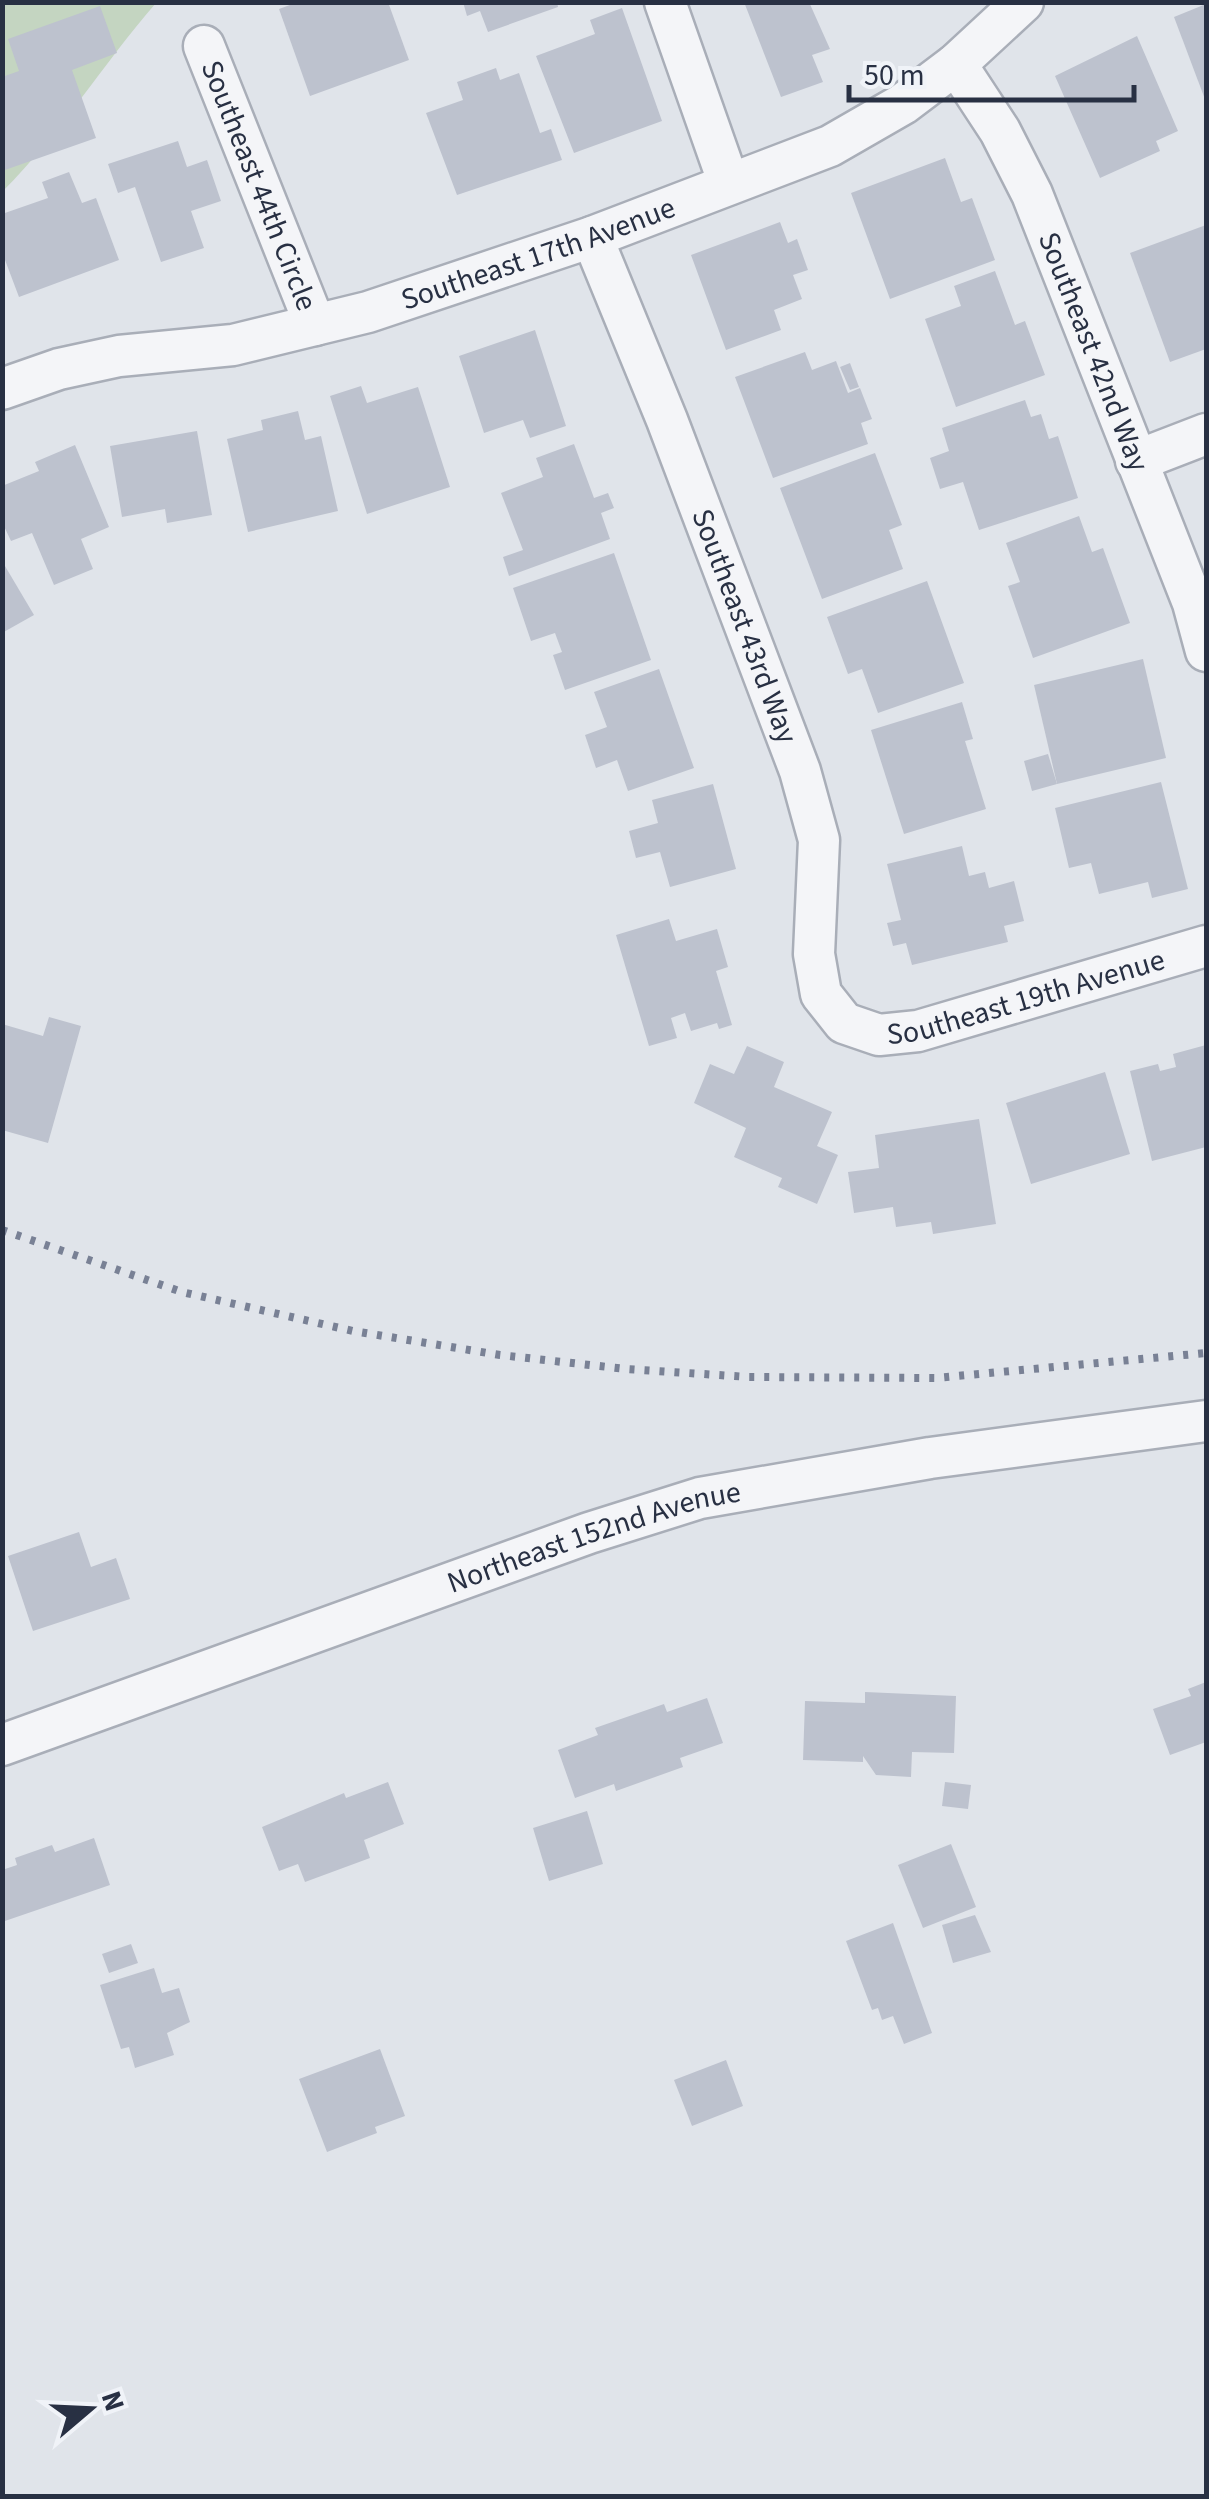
<svg xmlns="http://www.w3.org/2000/svg" width="1209" height="2499" font-family="'Source Sans 3',sans-serif">
	<style>
		.green { fill: #c4d5c1 }
		.building { fill: #bdc2ce }
		.lines { fill: none; stroke-linecap: round; stroke-linejoin: round }
		.minor-casing { stroke: #a9aeb8; stroke-width: 45 }
		.minor { stroke: #f4f5f8; stroke-width: 40 }
		.rail { stroke: #798195; stroke-width: 8; stroke-dasharray: 5 10; stroke-linecap: butt }
		.labels { text-anchor: middle; dominant-baseline: central; stroke-width: 8; stroke-linejoin: round; paint-order: stroke }
		.street-label { font-size: 30px; fill: #283043; stroke: #f0f3f8 }
	</style>
	<rect width="100%" height="100%" fill="#e0e4ea"/>
	<!-- green -->
	<path class="green" d="M3 3H156C103 64 60 134 3 191Z"/>
	<!-- building -->
	<g class="building">
		<polygon points="298,2 388,2 409,60 310,96 279,9"/>
		<polygon points="463,2 557,2 558,7 488,32 480,11 467,16"/>
		<polygon points="744,2 809,2 830,49 812,55 823,82 781,97"/>
		<polygon points="1206,4 1206,102 1174,17"/>
		<polygon points="100,6 117,53 72,70 96,138 2,171 2,77 19,71 8,39"/>
		<polygon points="622,8 662,121 574,153 536,56 595,34 590,20"/>
		<polygon points="1137,36 1178,131 1156,141 1160,151 1100,178 1055,76"/>
		<polygon points="496,68 500,80 519,73 540,133 551,129 562,160 457,195 426,113 463,100 457,82"/>
		<polygon points="178,141 187,167 207,160 221,201 191,211 204,248 161,262 135,187 118,193 108,164"/>
		<polygon points="945,158 961,202 972,198 995,260 890,299 851,193"/>
		<polygon points="69,172 82,203 96,198 119,260 19,297 2,252 2,214 48,198 42,182"/>
		<polygon points="780,222 788,243 797,239 808,270 793,275 802,299 774,310 781,330 726,350 691,255"/>
		<polygon points="1206,225 1206,349 1170,362 1130,253"/>
		<polygon points="995,271 1015,325 1025,321 1045,375 956,407 925,319 961,306 954,286"/>
		<polygon points="535,330 566,426 530,438 523,420 484,433 459,356"/>
		<polygon points="805,352 812,370 836,361 848,393 860,388 872,419 861,423 868,444 773,478 735,377"/>
		<polygon points="850,363 859,387 850,390 840,367"/>
		<polygon points="361,386 367,403 418,387 450,487 367,514 330,396"/>
		<polygon points="1025,400 1031,417 1041,414 1049,439 1058,436 1078,498 979,530 963,482 940,489 930,458 949,451 942,428"/>
		<polygon points="298,411 305,440 321,436 338,511 248,532 227,439 263,430 261,420"/>
		<polygon points="197,431 212,515 167,523 165,509 122,517 110,446"/>
		<polygon points="574,444 594,498 608,493 614,508 601,513 610,539 509,576 503,557 523,550 501,493 543,477 536,458"/>
		<polygon points="75,445 109,527 81,539 93,569 54,585 32,533 11,541 2,522 2,486 39,471 35,462"/>
		<polygon points="875,453 902,525 889,530 903,569 822,599 780,488"/>
		<polygon points="1079,516 1092,552 1103,548 1130,623 1033,658 1008,586 1020,582 1006,543"/>
		<polygon points="614,553 651,660 565,690 553,655 562,652 555,633 531,641 513,588"/>
		<polygon points="2,561 34,615 2,633"/>
		<polygon points="927,581 964,683 878,713 862,669 848,674 827,617"/>
		<polygon points="1143,659 1166,758 1057,784 1034,685"/>
		<polygon points="659,669 694,768 628,791 617,760 596,768 585,735 607,727 594,692"/>
		<polygon points="962,702 973,739 965,741 986,809 904,834 871,730"/>
		<polygon points="1048,754 1057,784 1032,791 1024,761"/>
		<polygon points="1161,782 1188,889 1152,898 1148,882 1099,894 1091,863 1069,868 1055,808"/>
		<polygon points="713,784 736,869 670,887 660,852 636,858 629,831 658,823 652,800"/>
		<polygon points="962,846 969,876 985,872 989,888 1014,881 1024,921 1004,926 1008,942 912,965 906,943 893,946 887,923 901,920 887,864"/>
		<polygon points="669,919 676,941 717,929 728,967 716,971 732,1025 719,1029 717,1023 691,1031 685,1013 671,1018 677,1038 649,1046 616,935"/>
		<polygon points="49,1017 81,1026 48,1143 2,1130 2,1024 43,1036"/>
		<polygon points="1206,1045 1206,1147 1152,1161 1130,1071 1158,1064 1160,1071 1176,1067 1173,1054"/>
		<polygon points="747,1046 784,1062 774,1087 832,1112 817,1146 838,1155 817,1204 778,1187 782,1178 734,1157 746,1128 694,1103 710,1064 734,1074"/>
		<polygon points="1105,1072 1130,1154 1031,1184 1006,1103"/>
		<polygon points="979,1119 996,1224 933,1234 931,1222 896,1227 893,1207 854,1213 848,1172 879,1168 875,1135"/>
		<polygon points="79,1532 91,1567 116,1558 130,1599 33,1631 8,1556"/>
		<polygon points="1206,1682 1206,1742 1170,1755 1153,1709 1191,1696 1188,1689"/>
		<polygon points="865,1692 956,1696 954,1753 912,1752 911,1777 876,1775 863,1756 863,1762 803,1760 805,1701 865,1703"/>
		<polygon points="707,1698 723,1743 680,1758 683,1767 616,1791 614,1784 575,1798 558,1750 598,1735 595,1728 664,1704 667,1712"/>
		<polygon points="388,1782 404,1824 364,1840 370,1858 305,1882 298,1864 279,1871 262,1827 344,1793 346,1798"/>
		<polygon points="945,1782 971,1785 968,1809 942,1806"/>
		<polygon points="587,1811 603,1864 549,1881 533,1828"/>
		<polygon points="94,1838 110,1885 2,1922 2,1870 17,1865 15,1858 52,1845 55,1852"/>
		<polygon points="951,1844 976,1907 923,1928 898,1865"/>
		<polygon points="975,1915 991,1952 953,1963 942,1925"/>
		<polygon points="893,1923 932,2033 904,2044 893,2016 882,2020 878,2008 872,2010 846,1941"/>
		<polygon points="131,1944 138,1963 109,1973 102,1954"/>
		<polygon points="154,1968 162,1993 179,1988 190,2022 167,2033 174,2055 135,2068 129,2047 121,2049 100,1985"/>
		<polygon points="380,2049 405,2116 375,2127 377,2133 327,2152 299,2079"/>
		<polygon points="726,2060 743,2106 692,2126 674,2080"/>
	</g>
	<g class="lines">
		<defs>
			<g id="minor">
				<polyline points="665,2 729,184"/>
				<path id="s1" d="M204 46 315 325"/>
				<path id="s2" d="M956 64 1000 131 1032 194 1193 603 1206 651"/>
				<path id="s3" d="M592 237 667 420 800 771 819 840 814 954 821 994 844 1023 879 1035 918 1031 1206 946"/>
				<path id="s4" d="M2 389 59 369 119 356 233 345 368 312 592 237 830 146 903 104 956 64 1023 2"/>
				<polyline points="1136,461 1206,434"/>
				<path id="s5" d="M2 1745 589 1533 700 1498 930 1458 1206 1421"/>
			</g>
		</defs>
		<!-- minor casing -->
		<use href="#minor" class="minor-casing"/>
		<!-- minor -->
		<use href="#minor" class="minor"/>
		<!-- rail -->
		<polyline class="rail" points="2,1230 182,1292 353,1331 500,1355 626,1369 749,1377 935,1378 1206,1353"/>
	</g>
	<g class="labels">
		<!-- street labels -->
		<g class="street-label">
			<text stroke="none"><textPath href="#s1" startOffset="150">Southeast 44th Circle</textPath></text>
			<text stroke="none"><textPath href="#s4" startOffset="555">Southeast 17th Avenue</textPath></text>
			<text stroke="none"><textPath href="#s2" startOffset="320">Southeast 42nd Way</textPath></text>
			<text stroke="none"><textPath href="#s3" startOffset="418">Southeast 43rd Way</textPath></text>
			<text stroke="none"><textPath href="#s3" startOffset="1025">Southeast 19th Avenue</textPath></text>
			<text stroke="none"><textPath href="#s5" startOffset="628">Northeast 152nd Avenue</textPath></text>
		</g>
	</g>
	<!-- border -->
	<rect width="1209" height="2499" fill="none" stroke="#283043" stroke-width="10"/>
	<!-- north arrow -->
	<g transform="translate(90 2409) rotate(71)" stroke="#f0f3f8" stroke-width="8" paint-order="stroke">
	<path d="M0-8L18 38L0 25L-18 38Z" fill="#283043"/>
	<text y="-15" font-size="28" font-weight="bold" text-anchor="middle" fill="#283043">N</text>
	</g>
	<!-- scale -->
	<path d="M849 85v15h285v-15" fill="none" stroke="#283043" stroke-width="5"/>
	<text x="864" y="85" font-size="30" fill="#283043" stroke="#f0f3f8" stroke-width="8" paint-order="stroke">50 m</text>
</svg>
